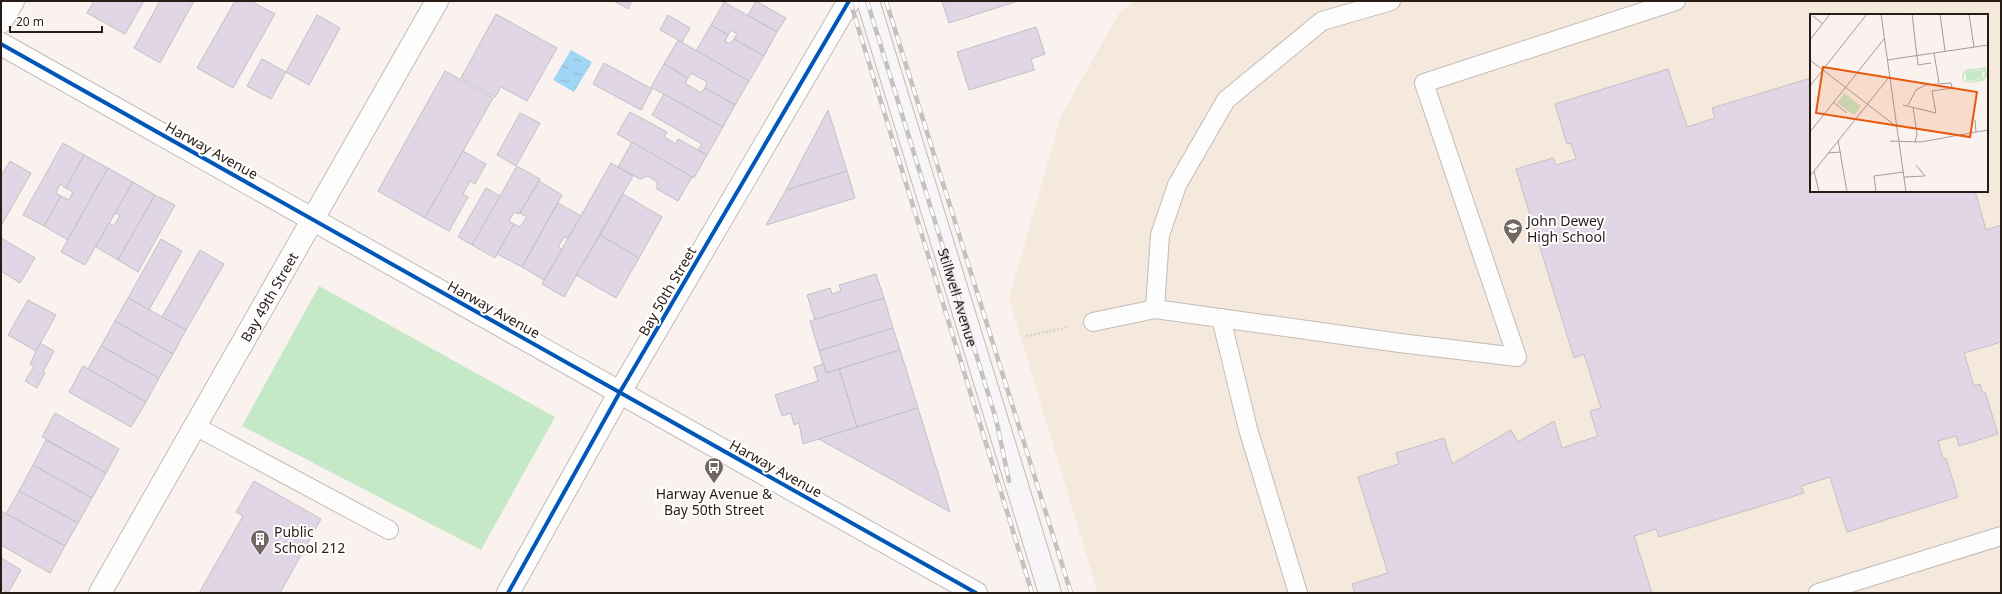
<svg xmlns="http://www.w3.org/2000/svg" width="2002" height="594" font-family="'Noto Sans',sans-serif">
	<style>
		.education { fill: #f5e8dd; fill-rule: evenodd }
		.pitch { fill: #c5e9c7 }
		.water { fill: url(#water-ripples) }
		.building { fill: #e1d6e6; stroke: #c5bfc3 }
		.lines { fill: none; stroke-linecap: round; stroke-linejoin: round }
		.lane-casing { stroke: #c4bbb7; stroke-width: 20 }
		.street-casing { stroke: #c4bbb7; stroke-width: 24 }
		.secondary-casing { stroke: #c4bbb7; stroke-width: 24 }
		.path { stroke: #d5d3d1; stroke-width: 2.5; stroke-dasharray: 2 2; stroke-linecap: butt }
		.lane { stroke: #fefdfd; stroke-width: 18 }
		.street { stroke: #fefdfd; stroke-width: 22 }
		.secondary { stroke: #f7f5f7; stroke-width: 22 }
		.rail-casing { stroke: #c4c1bf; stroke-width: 4.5 }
		.rail { stroke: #fff; stroke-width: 3; stroke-dasharray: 9; stroke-linecap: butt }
		.cycleway-casing { stroke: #fff; stroke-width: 6 }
		.cycleway { stroke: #0057b8; stroke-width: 4 }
		.labels { text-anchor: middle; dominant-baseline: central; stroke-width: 4; stroke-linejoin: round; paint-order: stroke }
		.street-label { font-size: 14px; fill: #281c17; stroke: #fff }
		.poi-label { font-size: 14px; fill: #281c17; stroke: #fff; text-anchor: start }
		.inset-road { fill: none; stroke: #a69c99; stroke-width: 1 }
		.view { fill: #e8590c; fill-opacity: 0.15; stroke: #e8590c; stroke-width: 2 }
		.inset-edge { fill: none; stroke: #281c17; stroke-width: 2 }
	</style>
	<defs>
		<pattern id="water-ripples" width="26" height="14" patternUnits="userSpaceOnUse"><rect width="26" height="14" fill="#a0d5f3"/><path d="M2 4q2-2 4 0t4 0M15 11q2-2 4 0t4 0" fill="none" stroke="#8ab6d0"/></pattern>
	</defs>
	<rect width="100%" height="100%" fill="#faf2ef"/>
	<!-- education -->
	<path class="education" d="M1134 1H2001V593H1098L1009 299 1061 116 1120 12ZM1811 15H1987V191H1811Z"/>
	<!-- pitch -->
	<polygon class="pitch" points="319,286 555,417 481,550 242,426"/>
	<!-- water -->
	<polygon class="water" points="571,50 592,62 574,92 553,80"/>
	<!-- building -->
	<g class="building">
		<polygon points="94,1 144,1 125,34 87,13"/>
		<polygon points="160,1 194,1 160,63 134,48"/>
		<polygon points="235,1 251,1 275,14 233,88 197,68"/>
		<polygon points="614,1 632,1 628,9"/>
		<polygon points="756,1 786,18 777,32 748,15"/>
		<polygon points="942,1 1018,1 949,23"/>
		<polygon points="724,2 777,32 764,56 734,39 737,34 731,30 728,35 711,25"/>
		<polygon points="496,14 557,48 527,101 501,87 495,97 461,78"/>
		<polygon points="317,15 340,28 309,85 286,72"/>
		<polygon points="668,15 690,28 682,42 660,30"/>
		<polygon points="711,25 728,35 725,41 730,44 734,39 764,56 749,81 696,51"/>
		<polygon points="1036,27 1045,54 1031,59 1034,70 969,90 957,52"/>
		<polygon points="678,40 749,81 735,105 705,88 707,82 691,73 688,78 664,64"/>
		<polygon points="262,59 286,72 271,99 247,86"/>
		<polygon points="604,63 652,89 641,110 593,84"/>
		<polygon points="664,64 688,78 685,83 701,93 705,88 735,105 723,127 651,87"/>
		<polygon points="1668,69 1687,127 1715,118 1712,108 1811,78 1811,191 1975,191 1986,230 2001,225 2001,342 1964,353 1974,386 1980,384 1982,392 1985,392 1998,434 1959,446 1956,436 1938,441 1943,459 1946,458 1958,497 1847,532 1830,477 1801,486 1804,493 1659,537 1656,529 1634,536 1652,593 1355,593 1352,584 1388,573 1358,477 1399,464 1396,453 1444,438 1452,464 1511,430 1518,442 1554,421 1562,448 1598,436 1590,411 1601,408 1584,354 1574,358 1516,169 1553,158 1556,165 1576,159 1571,143 1567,144 1555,104"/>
		<polygon points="445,71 493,98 425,218 378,191"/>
		<polygon points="664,94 723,127 707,155 698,150 702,144 652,115"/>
		<polygon points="828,110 847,171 786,190"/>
		<polygon points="630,112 667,132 664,137 676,144 678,139 707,155 694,178 617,134"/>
		<polygon points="520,113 540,123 516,166 497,155"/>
		<polygon points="632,142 692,177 678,201 657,189 657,182 648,176 640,179 618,167"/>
		<polygon points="63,143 84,155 66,188 60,184 56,193 61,196 44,226 23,215"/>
		<polygon points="463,151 486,164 475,184 470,181 463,194 468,197 449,231 425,218"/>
		<polygon points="84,155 108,168 68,240 44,226 61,196 69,200 73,192 66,188"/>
		<polygon points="10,161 31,173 1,226 1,176"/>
		<polygon points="611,163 633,176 564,297 542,284"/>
		<polygon points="517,166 540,179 519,214 514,212 509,221 514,224 495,258 472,245"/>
		<polygon points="108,168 133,182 85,265 61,252"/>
		<polygon points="847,171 855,198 766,225 786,190"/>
		<polygon points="539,181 562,195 522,267 497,254 514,224 520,227 527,217 520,213"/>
		<polygon points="133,182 155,195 118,260 96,247 109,223 114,226 120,215 115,213"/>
		<polygon points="486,188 500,196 472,245 458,237"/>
		<polygon points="623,194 662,217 639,258 600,235"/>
		<polygon points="155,195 175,205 138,272 118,260"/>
		<polygon points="558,203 581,216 568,238 564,237 558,247 562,249 544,280 522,267"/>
		<polygon points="600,235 639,258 616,298 576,275"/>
		<polygon points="1,238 35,258 20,283 1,271"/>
		<polygon points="161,239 182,251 149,310 128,298"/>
		<polygon points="200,250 224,264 186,330 162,317"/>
		<polygon points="876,274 884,298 815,320 807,295 830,288 832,294 841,291 839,285"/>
		<polygon points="128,298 186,330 173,354 115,321"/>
		<polygon points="884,298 893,328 819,351 810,321"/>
		<polygon points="28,300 56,315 36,351 8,335"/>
		<polygon points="115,321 173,354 159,378 101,346"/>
		<polygon points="893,328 900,350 826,373 819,351"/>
		<polygon points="40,343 54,351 43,372 45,373 37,388 25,381 34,366 30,364"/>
		<polygon points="101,346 159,378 146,402 88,369"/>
		<polygon points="900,350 918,408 857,427 839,369"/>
		<polygon points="824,364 826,373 839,369 857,427 803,444 799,423 794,425 791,413 782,416 775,395 818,381 814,367"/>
		<polygon points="83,366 146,402 131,427 69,392"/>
		<polygon points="918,408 950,512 819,439"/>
		<polygon points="55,413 119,449 106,473 42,437"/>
		<polygon points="46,440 106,473 92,498 33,465"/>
		<polygon points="33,465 92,498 78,523 19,491"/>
		<polygon points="254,481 321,519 280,593 199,593 243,516 236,512"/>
		<polygon points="19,491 78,523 65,546 6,514"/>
		<polygon points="1,511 65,546 50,573 1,545"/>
		<polygon points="1,558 21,570 8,593 1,589"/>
	</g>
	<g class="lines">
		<defs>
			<g id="lane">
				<polyline points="1155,309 1160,235 1177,185 1226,100 1322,21 1391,1"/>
				<polyline points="1221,318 1248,429 1298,593"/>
				<polyline points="1093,322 1155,309 1400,343 1517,357 1424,83 1676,1"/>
				<polyline points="195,426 389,530"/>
				<polyline points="1818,593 2001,536"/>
			</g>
			<g id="street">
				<polyline points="1,22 13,1"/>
				<polyline points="1,44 976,593"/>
				<path id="s1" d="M100 593 437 1"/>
				<polyline points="508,593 620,392 849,1"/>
			</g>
			<polyline id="secondary" points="868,1 1050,593"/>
		</defs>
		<!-- lane casing -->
		<use href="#lane" class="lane-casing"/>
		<!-- street casing -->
		<use href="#street" class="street-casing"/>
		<!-- secondary casing -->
		<use href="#secondary" class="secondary-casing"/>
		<!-- path -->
		<polyline class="path" points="1026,336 1069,327"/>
		<!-- lane -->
		<use href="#lane" class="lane"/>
		<!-- street -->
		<use href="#street" class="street"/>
		<!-- secondary -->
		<use href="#secondary" class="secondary"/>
		<defs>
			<g id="rail">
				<polyline points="850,1 1032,593"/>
				<path id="s2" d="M867 1 996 419 1009 481"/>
				<polyline points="886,1 1071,593"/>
			</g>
		</defs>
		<!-- rail casing -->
		<use href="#rail" class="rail-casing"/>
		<!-- rail -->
		<use href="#rail" class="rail"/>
		<defs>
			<g id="cycleway">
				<polyline points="1,44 976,593"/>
				<polyline points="508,593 620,392 849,1"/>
			</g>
		</defs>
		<!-- cycleway casing -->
		<use href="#cycleway" class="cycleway-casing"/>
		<!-- cycleway -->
		<use href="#cycleway" class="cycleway"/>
	</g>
	<!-- icons -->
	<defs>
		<symbol id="school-pin" viewBox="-11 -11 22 30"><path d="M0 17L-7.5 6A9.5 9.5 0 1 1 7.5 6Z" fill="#726763" stroke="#fff"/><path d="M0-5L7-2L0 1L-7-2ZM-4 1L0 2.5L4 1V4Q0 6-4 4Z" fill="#fff"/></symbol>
		<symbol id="bus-pin" viewBox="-11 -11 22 30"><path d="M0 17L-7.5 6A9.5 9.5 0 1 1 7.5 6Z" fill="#726763" stroke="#fff"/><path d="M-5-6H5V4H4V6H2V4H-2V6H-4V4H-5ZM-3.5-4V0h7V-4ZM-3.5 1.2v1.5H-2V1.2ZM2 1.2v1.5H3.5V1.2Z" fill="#fff"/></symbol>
		<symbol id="building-pin" viewBox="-11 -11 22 30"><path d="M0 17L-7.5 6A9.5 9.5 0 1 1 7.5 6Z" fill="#726763" stroke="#fff"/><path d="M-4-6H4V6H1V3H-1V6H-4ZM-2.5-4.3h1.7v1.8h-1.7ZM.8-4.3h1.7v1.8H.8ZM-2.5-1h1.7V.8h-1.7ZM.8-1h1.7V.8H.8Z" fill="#fff"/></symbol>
	</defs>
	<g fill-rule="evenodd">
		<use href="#school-pin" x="1502" y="217" width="22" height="30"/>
		<use href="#bus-pin" x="703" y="456" width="22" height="30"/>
		<use href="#building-pin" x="249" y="528" width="22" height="30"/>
	</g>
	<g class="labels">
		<!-- street labels -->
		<g class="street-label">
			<text transform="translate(212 150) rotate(29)">Harway Avenue</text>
			<text transform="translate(667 291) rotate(-60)">Bay 50th Street</text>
			<text stroke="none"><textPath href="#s1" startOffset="341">Bay 49th Street</textPath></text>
			<text stroke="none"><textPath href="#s2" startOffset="310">Stillwell Avenue</textPath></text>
			<text transform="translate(494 309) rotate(29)">Harway Avenue</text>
			<text transform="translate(776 468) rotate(29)">Harway Avenue</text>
		</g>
		<!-- poi labels -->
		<g class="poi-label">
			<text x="1527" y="220">John Dewey<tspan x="1527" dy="16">High School</tspan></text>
			<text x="714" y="493" text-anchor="middle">Harway Avenue &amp;<tspan x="714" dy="16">Bay 50th Street</tspan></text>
			<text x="274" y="531">Public<tspan x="274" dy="16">School 212</tspan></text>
		</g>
	</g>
	<!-- overview -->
	<g transform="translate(1810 14)">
		<rect width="178" height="178" fill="#faf2ef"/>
		<path d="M176 53 177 62 173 67 157 69 152 65V60L156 56ZM171 55 175 59 173 65 158 68 153 65 155 58ZM172 56 173 65 157 67 155 58ZM34 79 51 92 44 101 27 89Z" fill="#c5e9c7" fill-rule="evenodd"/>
		<path class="inset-road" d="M71 0 96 178M102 0 108 51 121 49M130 0 135 37M159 0 164 33M3 2 13 10M0 26 20 0M124 39 129 69M0 46 87 113M77 46 178 31M0 72 57 0M23 88 37 99M93 91 126 99 122 77 142 74 141 69 115 71 106 76 98 91M103 93 107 120 105 128M0 118 74 25M166 118 178 116M28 126 37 178M80 127 111 128 166 118 165 106M18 139 31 138M4 157 9 178M0 162 80 62M94 163 115 162 106 151M66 178 64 162 94 158"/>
		<path class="view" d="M13 53 167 78 160 123 6 99Z"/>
		<rect width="178" height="178" class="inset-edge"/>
	</g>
	<!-- border -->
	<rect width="2002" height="594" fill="none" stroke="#281c17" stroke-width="4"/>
	<!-- scale -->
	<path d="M10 26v6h92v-6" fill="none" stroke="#281c17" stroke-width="2"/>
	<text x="16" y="26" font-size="12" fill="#281c17" stroke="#ffffff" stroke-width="3" paint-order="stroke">20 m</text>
</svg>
